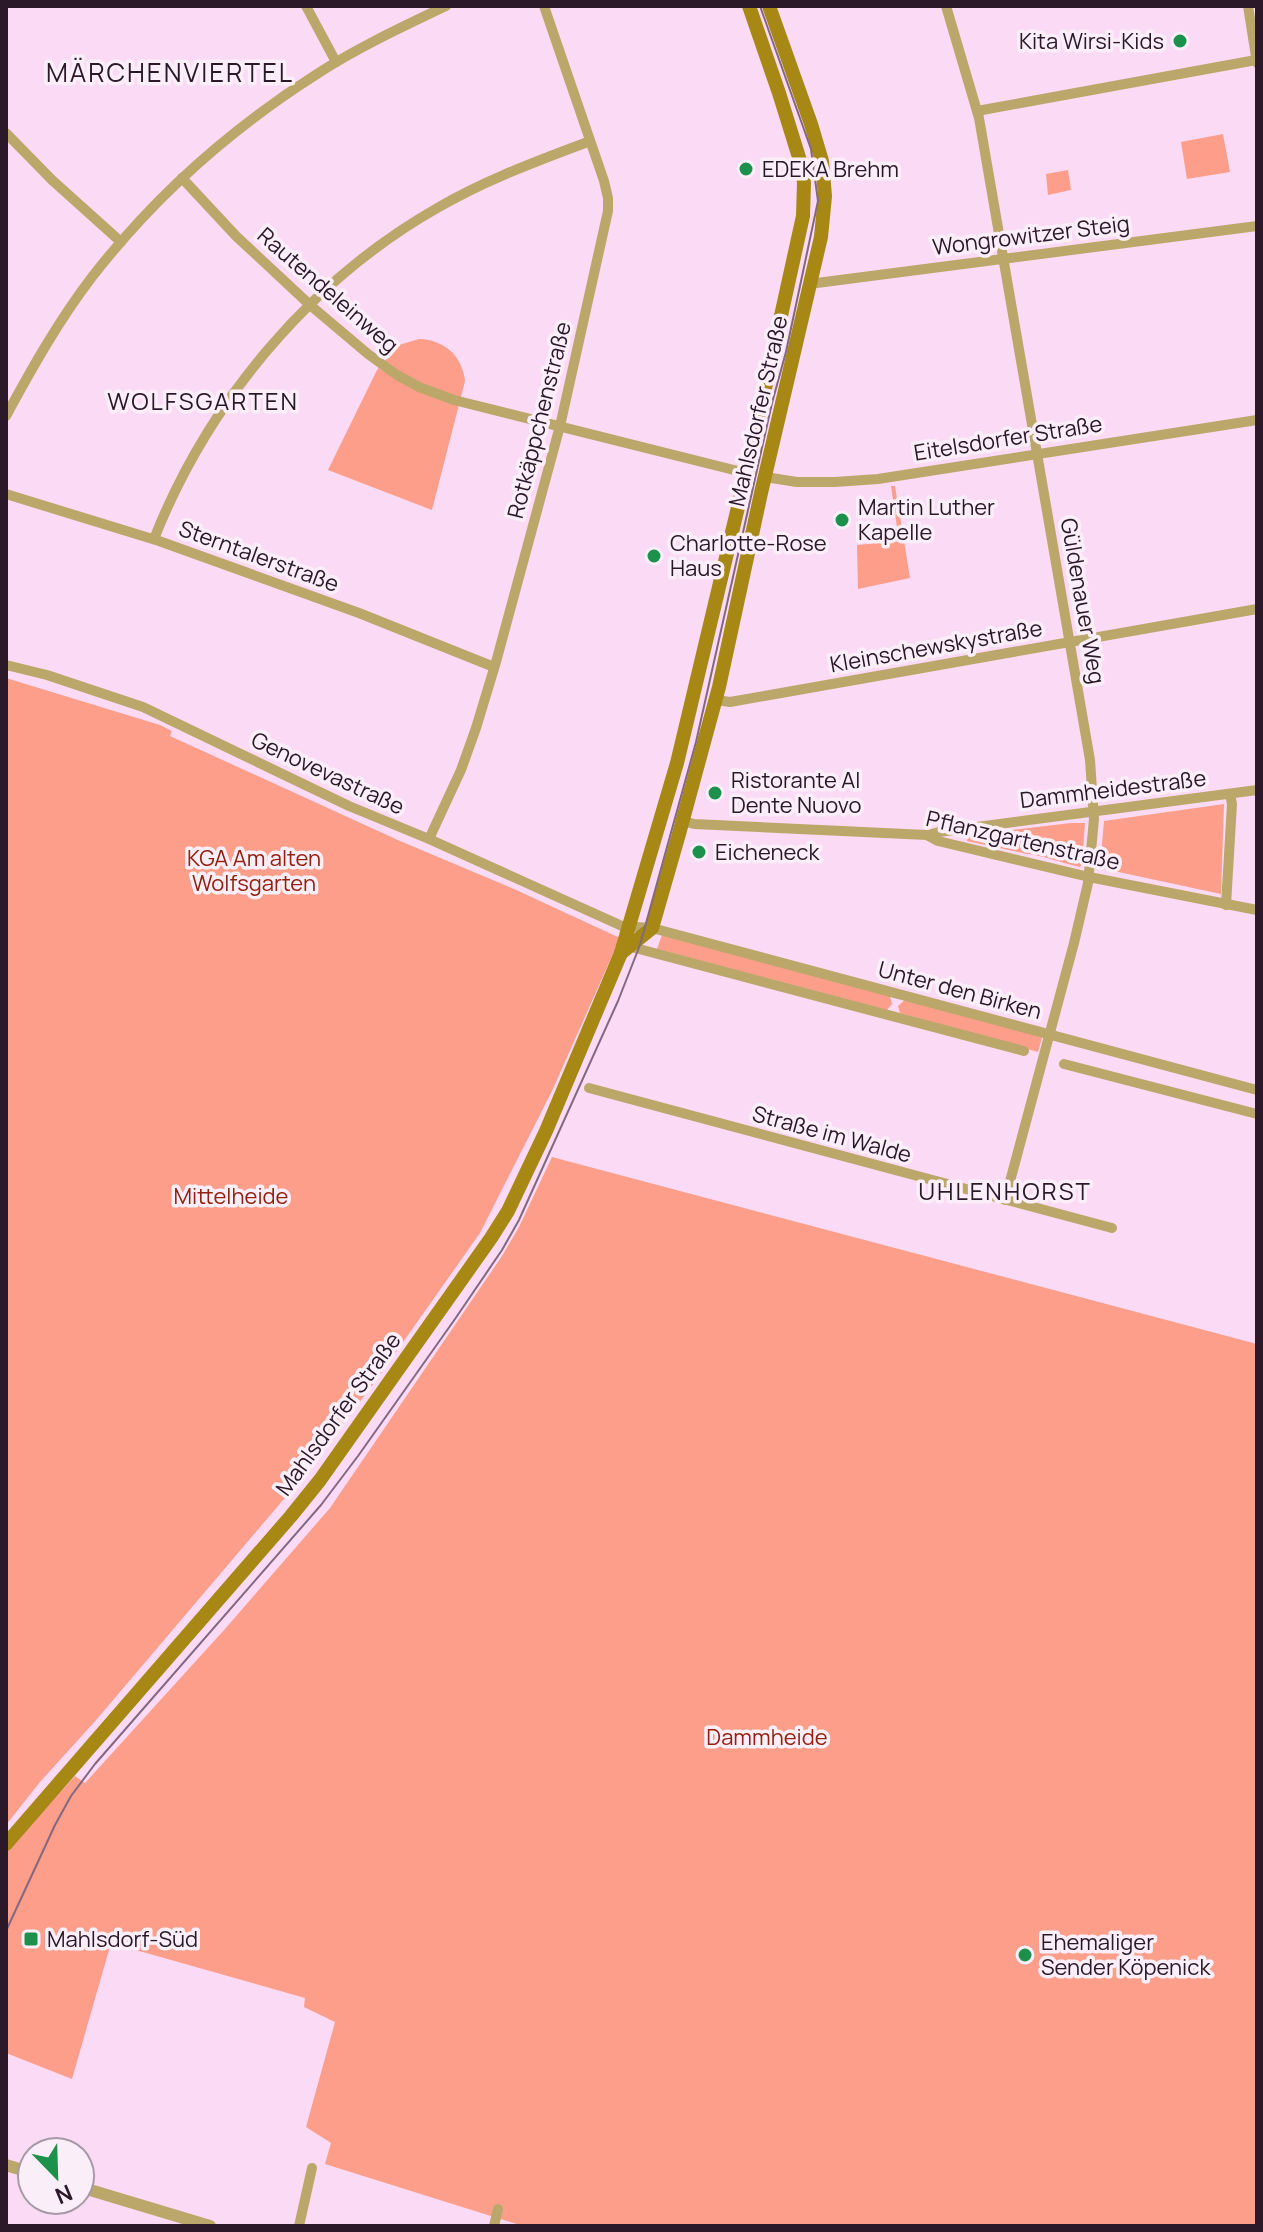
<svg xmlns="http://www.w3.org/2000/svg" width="1263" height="2232" font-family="Manrope,sans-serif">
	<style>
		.green { fill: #fd9e8b }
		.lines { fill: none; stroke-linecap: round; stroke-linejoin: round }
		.minor { stroke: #bca76b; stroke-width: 10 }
		.tertiary { stroke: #bca76b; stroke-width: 12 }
		.secondary { stroke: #a78814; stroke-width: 14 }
		.tram { stroke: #82697f; stroke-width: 2 }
		.poi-dot { fill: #1b914c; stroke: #faeff8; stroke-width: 3 }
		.labels { text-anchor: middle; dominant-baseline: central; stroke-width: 7; stroke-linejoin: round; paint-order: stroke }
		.poi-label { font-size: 22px; fill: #2b1829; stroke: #faeff8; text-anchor: start }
		.street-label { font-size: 22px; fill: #2b1829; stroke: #faeff8 }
		.park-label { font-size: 22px; fill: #94200e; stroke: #faeff8 }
		.neighbourhood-label { font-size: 24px; letter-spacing: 2px; fill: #2b1829; stroke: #faeff8 }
		.quarter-label { font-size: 26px; letter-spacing: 2px; fill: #2b1829; stroke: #faeff8 }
	</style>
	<rect width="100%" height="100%" fill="#fbdaf5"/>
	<!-- green -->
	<g class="green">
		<polygon points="1223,134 1230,172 1187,179 1181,142"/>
		<polygon points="1068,170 1071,190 1048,195 1046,174"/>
		<path d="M419 339C445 340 462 356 465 381L432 510 328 470 377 370 399 345Z"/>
		<polygon points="891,486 895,486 910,578 858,589 857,545 899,541"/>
		<polygon points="6,678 160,725 172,731 170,736 400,841 514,889 620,938 552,1091 480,1233 377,1379 306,1473 97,1719 40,1782 6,1825"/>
		<polygon points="1224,804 1221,894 1100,868 1104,821"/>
		<path d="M1071 823H1085L1082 864 1080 867C1066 864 1037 854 1027 854L967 841 968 835Z"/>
		<polygon points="662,935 890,996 892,1004 887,1010 657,949"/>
		<polygon points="905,1000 1040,1036 1042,1038 1038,1052 900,1013 898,1006"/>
		<polygon points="552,1157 1257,1344 1257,2226 523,2226 325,2164 331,2143 306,2127 335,2022 304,2007 305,1998 111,1943 72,2079 6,2053 6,1852 75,1776 85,1783 225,1629 330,1508 502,1256 519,1227"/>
	</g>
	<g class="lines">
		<!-- minor -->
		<g class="minor">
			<polyline points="306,6 336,62"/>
			<polyline points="946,6 979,118 1090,760 1094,819 1088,883 1074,943 1005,1200"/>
			<polyline points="1248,6 1257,63"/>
			<polyline points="977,111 1256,60"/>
			<polyline points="6,133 52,180 121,242"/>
			<polyline points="182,178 236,236 310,305 368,354 397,375 419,387 454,400 746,473"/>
			<polyline points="809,284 1257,226"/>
			<path d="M6 416C32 368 59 320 92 277 154 197 232 128 317 74 357 48 402 27 446 6"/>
			<polyline points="765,477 797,482 835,482 878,479 1257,420"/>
			<polyline points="6,494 159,541 359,613 494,667"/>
			<path d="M154 539C208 402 310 280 439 207 487 179 538 161 590 141"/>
			<polyline points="6,665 47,675 143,707 349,806 429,839 622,926 652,928 1257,1090"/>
			<polyline points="716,700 730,702 1257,609"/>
			<polyline points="683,821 694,824 927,835 938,841 1089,877 1257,910"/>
			<polyline points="927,835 939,832 1257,790"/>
			<polyline points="429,839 461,770 476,728 496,662 560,426 608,211 608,198 604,181 544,6"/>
			<polyline points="1226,905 1232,804 1230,794"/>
			<polyline points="624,945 1024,1051"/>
			<polyline points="1064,1064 1257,1114"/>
			<polyline points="589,1088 1112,1228"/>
			<polyline points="299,2226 312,2168"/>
			<polyline points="494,2226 498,2209"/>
		</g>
		<!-- tertiary -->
		<g class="tertiary">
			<polyline points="6,2165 32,2173"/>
			<polyline points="80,2187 210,2226"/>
		</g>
		<!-- secondary -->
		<g class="secondary">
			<polyline points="621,953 652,928 679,834 719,687 761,493 821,237 825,196 822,161 811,124 769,6"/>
			<polyline points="6,1844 291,1516 320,1480 491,1238 508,1211 546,1131 621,953 677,763 749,461 803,216 804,183 802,167 779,93 749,6"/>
		</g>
		<!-- tram -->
		<polyline class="tram" points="6,1931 55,1825 71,1796 95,1764 321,1505 358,1456 455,1319 502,1250 519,1220 618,1001 640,945 696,742 772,403 786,352 818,201 811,149 760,6"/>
	</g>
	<!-- markers -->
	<g class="poi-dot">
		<circle cx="1180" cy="41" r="8"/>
		<circle cx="746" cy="169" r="8"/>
		<circle cx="842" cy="520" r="8"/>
		<circle cx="654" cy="556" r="8"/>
		<circle cx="715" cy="793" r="8"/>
		<circle cx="699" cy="852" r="8"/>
		<rect x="23" y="1931" width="16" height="16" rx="4"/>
		<circle cx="1025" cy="1955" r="8"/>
	</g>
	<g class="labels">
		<!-- poi labels -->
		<g class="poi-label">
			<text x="1164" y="41" text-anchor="end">Kita Wirsi-Kids</text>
			<text x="762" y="169">EDEKA Brehm</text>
			<text x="858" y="507">Martin Luther<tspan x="858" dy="25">Kapelle</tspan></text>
			<text x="670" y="543">Charlotte-Rose<tspan x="670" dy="25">Haus</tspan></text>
			<text x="731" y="780">Ristorante Al<tspan x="731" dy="25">Dente Nuovo</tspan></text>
			<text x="715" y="852">Eicheneck</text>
			<text x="47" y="1939">Mahlsdorf-Süd</text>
			<text x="1041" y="1942">Ehemaliger<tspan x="1041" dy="25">Sender Köpenick</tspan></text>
		</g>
		<!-- street labels -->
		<g class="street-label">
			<text transform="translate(1031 235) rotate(-7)">Wongrowitzer Steig</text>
			<text transform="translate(328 290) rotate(41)">Rautendeleinweg</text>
			<text transform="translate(758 411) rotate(-77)">Mahlsdorfer Straße</text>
			<text transform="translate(539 420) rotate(-76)">Rotkäppchenstraße</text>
			<text transform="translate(1008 438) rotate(-9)">Eitelsdorfer Straße</text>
			<text transform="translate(259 556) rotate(20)">Sterntalerstraße</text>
			<text transform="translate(1083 601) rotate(80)">Güldenauer Weg</text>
			<text transform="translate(936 646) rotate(-10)">Kleinschewskystraße</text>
			<text transform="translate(328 773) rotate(25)">Genovevastraße</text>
			<text transform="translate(1113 789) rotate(-7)">Dammheidestraße</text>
			<text transform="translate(1023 840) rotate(13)">Pflanzgartenstraße</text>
			<text transform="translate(960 990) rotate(15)">Unter den Birken</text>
			<text transform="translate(832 1134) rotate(15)">Straße im Walde</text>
			<text transform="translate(338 1414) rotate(-54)">Mahlsdorfer Straße</text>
		</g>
		<!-- park labels -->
		<g class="park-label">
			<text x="254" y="858">KGA Am alten<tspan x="254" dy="25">Wolfsgarten</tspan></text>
			<text x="231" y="1196">Mittelheide</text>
			<text x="767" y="1737">Dammheide</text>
		</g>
		<!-- neighbourhood labels -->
		<g class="neighbourhood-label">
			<text x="203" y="400">WOLFSGARTEN</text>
			<text x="1005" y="1190">UHLENHORST</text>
		</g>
		<!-- quarter labels -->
		<g class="quarter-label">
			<text x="170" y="72">MÄRCHENVIERTEL</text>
		</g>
	</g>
	<!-- border -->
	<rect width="1263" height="2232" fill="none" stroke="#2b1829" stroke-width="16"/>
	<!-- north arrow -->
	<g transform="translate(56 2176) rotate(157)"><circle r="38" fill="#faeff8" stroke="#a799a5" stroke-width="2"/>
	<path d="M0-6L14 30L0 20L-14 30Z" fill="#1b914c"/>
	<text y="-12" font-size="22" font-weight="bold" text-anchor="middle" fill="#2b1829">N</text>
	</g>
</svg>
